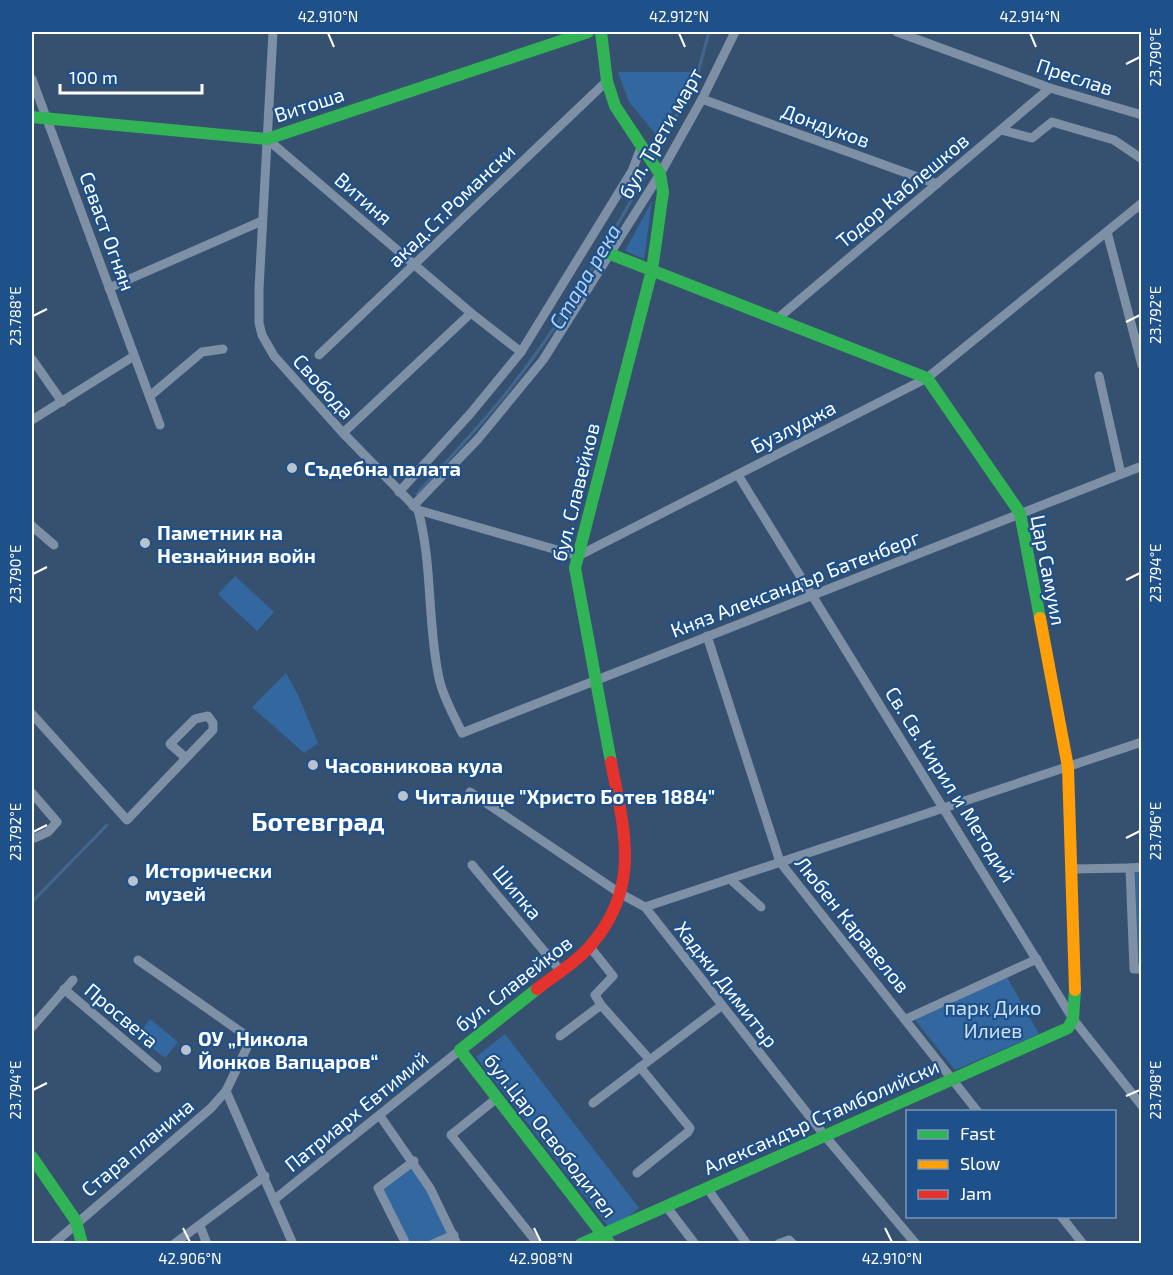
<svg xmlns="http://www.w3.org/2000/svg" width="1173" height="1275" font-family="'Exo 2',sans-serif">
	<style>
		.green { fill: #3267a0 }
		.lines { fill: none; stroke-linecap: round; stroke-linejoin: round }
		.stream { stroke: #43668f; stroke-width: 3 }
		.street { stroke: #7d90a5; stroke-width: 9 }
		.fast { stroke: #30b455; stroke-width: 12 }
		.slow { stroke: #ff9f0a; stroke-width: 12 }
		.jam { stroke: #e5322d; stroke-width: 12 }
		.ticks { fill: none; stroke: #fff; stroke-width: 2 }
		.poi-dot { fill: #b9c2cd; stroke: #1e5089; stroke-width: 2 }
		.labels { text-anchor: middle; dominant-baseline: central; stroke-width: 4.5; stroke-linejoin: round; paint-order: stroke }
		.street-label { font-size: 20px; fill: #fff; stroke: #1e5089 }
		.poi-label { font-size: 20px; font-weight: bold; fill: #fff; stroke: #1e5089; text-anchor: start }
		.park-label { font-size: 20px; fill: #cde2f8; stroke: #1e5089 }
		.water-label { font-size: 21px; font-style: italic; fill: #b4d3f3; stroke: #1e5089 }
		.district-label { font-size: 26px; font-weight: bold; fill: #fff; stroke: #1e5089 }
		.neatline { fill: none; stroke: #fff; stroke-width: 2 }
		.ticks-label { font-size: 15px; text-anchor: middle; fill: #fff }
	</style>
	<rect width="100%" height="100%" fill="#365170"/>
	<!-- green -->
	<g class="green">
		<polygon points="618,72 692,72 659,138 629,102"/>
		<polygon points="652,201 644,259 625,251"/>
		<polygon points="235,576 274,612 257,631 218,594"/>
		<polygon points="286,673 298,695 318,743 304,753 252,707"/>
		<polygon points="1135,871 1141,871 1141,964 1137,964"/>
		<polygon points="1007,977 1039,1034 955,1070 915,1020"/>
		<polygon points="150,1019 178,1042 165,1058 137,1036"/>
		<polygon points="505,1034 639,1208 611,1230 476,1057"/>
		<polygon points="413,1164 451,1234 428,1243 410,1243 382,1188"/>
	</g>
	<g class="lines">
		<!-- stream -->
		<g class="stream">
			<polyline points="654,158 697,76 709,32"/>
			<path d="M417 494C456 451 496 409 530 362 575 301 613 233 650 167"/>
			<polyline points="32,902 107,825"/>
		</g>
		<!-- street -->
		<g class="street">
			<path d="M273 32 259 289V323L262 335 274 356 343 433 418 510C433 565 427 623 439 678 443 698 454 715 462 733L1142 466"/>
			<polyline points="897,32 1050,88 1142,115"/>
			<polyline points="32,79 160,425"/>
			<polyline points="702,99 937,184"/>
			<polyline points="1001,130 1032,138 1052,122 1114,140 1142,159"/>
			<polyline points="267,139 471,313 521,352"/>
			<polyline points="1107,232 1142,365"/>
			<polyline points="109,288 262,221"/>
			<polyline points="777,319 1050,88"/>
			<polyline points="319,355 607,81"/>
			<polyline points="32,359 62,402"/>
			<polyline points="1099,376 1121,474"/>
			<polyline points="150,396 202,352 223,349"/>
			<polyline points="32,420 134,356"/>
			<polyline points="343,433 471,313"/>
			<polyline points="738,475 1073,1019 1142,1106"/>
			<polyline points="399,492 470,414 521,352 632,171 642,145"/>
			<polyline points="413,506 478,439 543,360 660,174 702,99 735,32"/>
			<polyline points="418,510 578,556 927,378 1142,203"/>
			<polyline points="32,526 54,545"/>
			<polyline points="707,636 780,862 978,1112"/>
			<polyline points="32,714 127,820 213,730 213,723 208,716 195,719 170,744 186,758"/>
			<polyline points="470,792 621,894 645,907 825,1136 916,1244"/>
			<polyline points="32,793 57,822 48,832 35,838 32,836"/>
			<polyline points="472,865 559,969"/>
			<polyline points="1142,867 1130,868 1134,969 1142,969"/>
			<polyline points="1071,869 1130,868"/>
			<polyline points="730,879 761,907"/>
			<polyline points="645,907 1142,742"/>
			<polyline points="590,947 613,976 595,995 601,1005"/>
			<polyline points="64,989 157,1068"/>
			<polyline points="906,1019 1037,959"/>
			<polyline points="32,1027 73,980"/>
			<polyline points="560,1036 601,1005 650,1060"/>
			<polyline points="226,1091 293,1244"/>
			<polyline points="497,1098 451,1135 538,1244"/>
			<polyline points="593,1103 721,1006"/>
			<polyline points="380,1116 430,1188 457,1244"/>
			<polyline points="637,1173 688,1132 690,1128 640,1067"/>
			<polyline points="707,1188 747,1244"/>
			<polyline points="275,1199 460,1050"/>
			<polyline points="666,1206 695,1244"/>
			<polyline points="1061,1216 1083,1244"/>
			<polyline points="200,1226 207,1244"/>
			<polyline points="53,1244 211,1108 226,1091 251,1039 138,960"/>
			<polyline points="174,1244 265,1176"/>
			<polyline points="406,1244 378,1188 414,1161"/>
			<polyline points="433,1244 454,1235"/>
			<polyline points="778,1244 789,1240 793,1244"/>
		</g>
		<!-- fast -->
		<g class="fast">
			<polyline points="601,32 607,81 615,106 660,174 663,192 652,270 575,568 611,762"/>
			<polyline points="32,117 267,139 588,32"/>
			<polyline points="610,254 927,378 1020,513 1040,618"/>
			<polyline points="537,989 460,1050 610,1244"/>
			<polyline points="32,1157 76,1221 82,1244"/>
			<polyline points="581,1244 1068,1028 1073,1019 1075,990"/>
		</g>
		<!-- slow -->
		<polyline class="slow" points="1040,618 1068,767 1075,990"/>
		<!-- jam -->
		<path class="jam" d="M537 989C555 975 577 962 591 945 642 886 624 830 611 762"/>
	</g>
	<!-- ticks -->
	<path class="ticks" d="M328 33 334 47M679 33 685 47M1030 33 1036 47M1126 64 1140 57M33 316 47 309M1126 322 1140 315M33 574 47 567M1126 580 1140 573M33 832 47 825M1126 838 1140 831M33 1090 47 1083M1126 1096 1140 1090M183 1228 190 1242M534 1228 541 1242M885 1228 892 1242"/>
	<!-- markers -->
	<g class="poi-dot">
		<circle cx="292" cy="468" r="6"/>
		<circle cx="145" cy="543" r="6"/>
		<circle cx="313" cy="765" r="6"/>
		<circle cx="403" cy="796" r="6"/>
		<circle cx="133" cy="881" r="6"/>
		<circle cx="186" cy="1050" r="6"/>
	</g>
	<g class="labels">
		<!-- street labels -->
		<g class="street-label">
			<text transform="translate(1075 76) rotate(18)">Преслав</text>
			<text transform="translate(309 104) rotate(-18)">Витоша</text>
			<text transform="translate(826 125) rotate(20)">Дондуков</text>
			<text transform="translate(660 133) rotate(-60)">бул. Трети март</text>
			<text transform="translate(902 190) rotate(-40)">Тодор Каблешков</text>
			<text transform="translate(364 198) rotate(41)">Витиня</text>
			<text transform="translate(451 205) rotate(-44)">акад.Ст.Романски</text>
			<text transform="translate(108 231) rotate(70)">Севаст Огнян</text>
			<text transform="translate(324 386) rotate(48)">Свобода</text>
			<text transform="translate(793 426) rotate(-27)">Бузлуджа</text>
			<text transform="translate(575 492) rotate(-76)">бул. Славейков</text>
			<text transform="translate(1049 570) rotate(79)">Цар Самуил</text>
			<text transform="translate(795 583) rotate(-21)">Княз Александър Батенберг</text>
			<text transform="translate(951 784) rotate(58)">Св. Св. Кирил и Методий</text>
			<text transform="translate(518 892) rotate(50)">Шипка</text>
			<text transform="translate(853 924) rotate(51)">Любен Каравелов</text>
			<text transform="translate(513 983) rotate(-38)">бул. Славейков</text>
			<text transform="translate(727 984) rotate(52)">Хаджи Димитър</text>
			<text transform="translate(122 1015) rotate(40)">Просвета</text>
			<text transform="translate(356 1111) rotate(-39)">Патриарх Евтимий</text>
			<text transform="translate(821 1116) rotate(-24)">Александър Стамболийски</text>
			<text transform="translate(551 1135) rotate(52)">бул.Цар Освободител</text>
			<text transform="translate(137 1147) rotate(-40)">Стара планина</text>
		</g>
		<!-- poi labels -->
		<g class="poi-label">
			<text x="304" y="468">Съдебна палата</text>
			<text x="157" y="532">Паметник на<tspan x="157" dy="23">Незнайния войн</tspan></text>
			<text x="325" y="765">Часовникова кула</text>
			<text x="415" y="796">Читалище "Христо Ботев 1884"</text>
			<text x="145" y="870">Исторически<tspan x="145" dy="23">музей</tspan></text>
			<text x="198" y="1038">ОУ „Никола<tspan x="198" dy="23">Йонков Вапцаров“</tspan></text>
		</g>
		<!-- park labels -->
		<g class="park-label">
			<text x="993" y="1007">парк Дико<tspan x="993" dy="23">Илиев</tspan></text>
		</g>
		<!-- water labels -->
		<g class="water-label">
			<text transform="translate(584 276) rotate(-59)">Стара река</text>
		</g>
		<!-- district labels -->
		<g class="district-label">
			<text x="318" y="820">Ботевград</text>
		</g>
	</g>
	<!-- border -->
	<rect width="1173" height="1275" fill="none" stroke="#1e5089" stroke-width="66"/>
	<!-- legend -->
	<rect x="906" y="1110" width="210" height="108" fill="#1e5089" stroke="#7896b8" stroke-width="1.5"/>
	<rect x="918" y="1130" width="30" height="9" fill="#30b455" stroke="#7896b8" stroke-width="1.5"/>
	<text x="960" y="1140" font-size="18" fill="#ffffff">Fast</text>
	<rect x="918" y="1160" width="30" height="9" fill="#ff9f0a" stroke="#7896b8" stroke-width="1.5"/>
	<text x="960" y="1170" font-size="18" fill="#ffffff">Slow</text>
	<rect x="918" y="1190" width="30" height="9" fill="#e5322d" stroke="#7896b8" stroke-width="1.5"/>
	<text x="960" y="1200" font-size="18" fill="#ffffff">Jam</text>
	<!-- scale -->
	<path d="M60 84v9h142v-9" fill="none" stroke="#ffffff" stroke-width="3"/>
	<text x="69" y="84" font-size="18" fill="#ffffff" stroke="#1e5089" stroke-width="4.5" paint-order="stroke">100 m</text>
	<rect x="33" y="33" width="1107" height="1209" class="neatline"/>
	<g class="ticks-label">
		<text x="328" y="22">42.910°N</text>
		<text x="679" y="22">42.912°N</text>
		<text x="1030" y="22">42.914°N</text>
		<text transform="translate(1156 57) rotate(-90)" y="5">23.790°E</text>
		<text transform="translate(1156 315) rotate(-90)" y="5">23.792°E</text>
		<text transform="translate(16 316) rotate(-90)" y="5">23.788°E</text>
		<text transform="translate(1156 573) rotate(-90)" y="5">23.794°E</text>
		<text transform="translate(16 574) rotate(-90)" y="5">23.790°E</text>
		<text transform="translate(1156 831) rotate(-90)" y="5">23.796°E</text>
		<text transform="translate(16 832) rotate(-90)" y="5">23.792°E</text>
		<text transform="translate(1156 1090) rotate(-90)" y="5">23.798°E</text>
		<text transform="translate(16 1090) rotate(-90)" y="5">23.794°E</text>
		<text x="190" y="1264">42.906°N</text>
		<text x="541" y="1264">42.908°N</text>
		<text x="892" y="1264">42.910°N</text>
	</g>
</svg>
